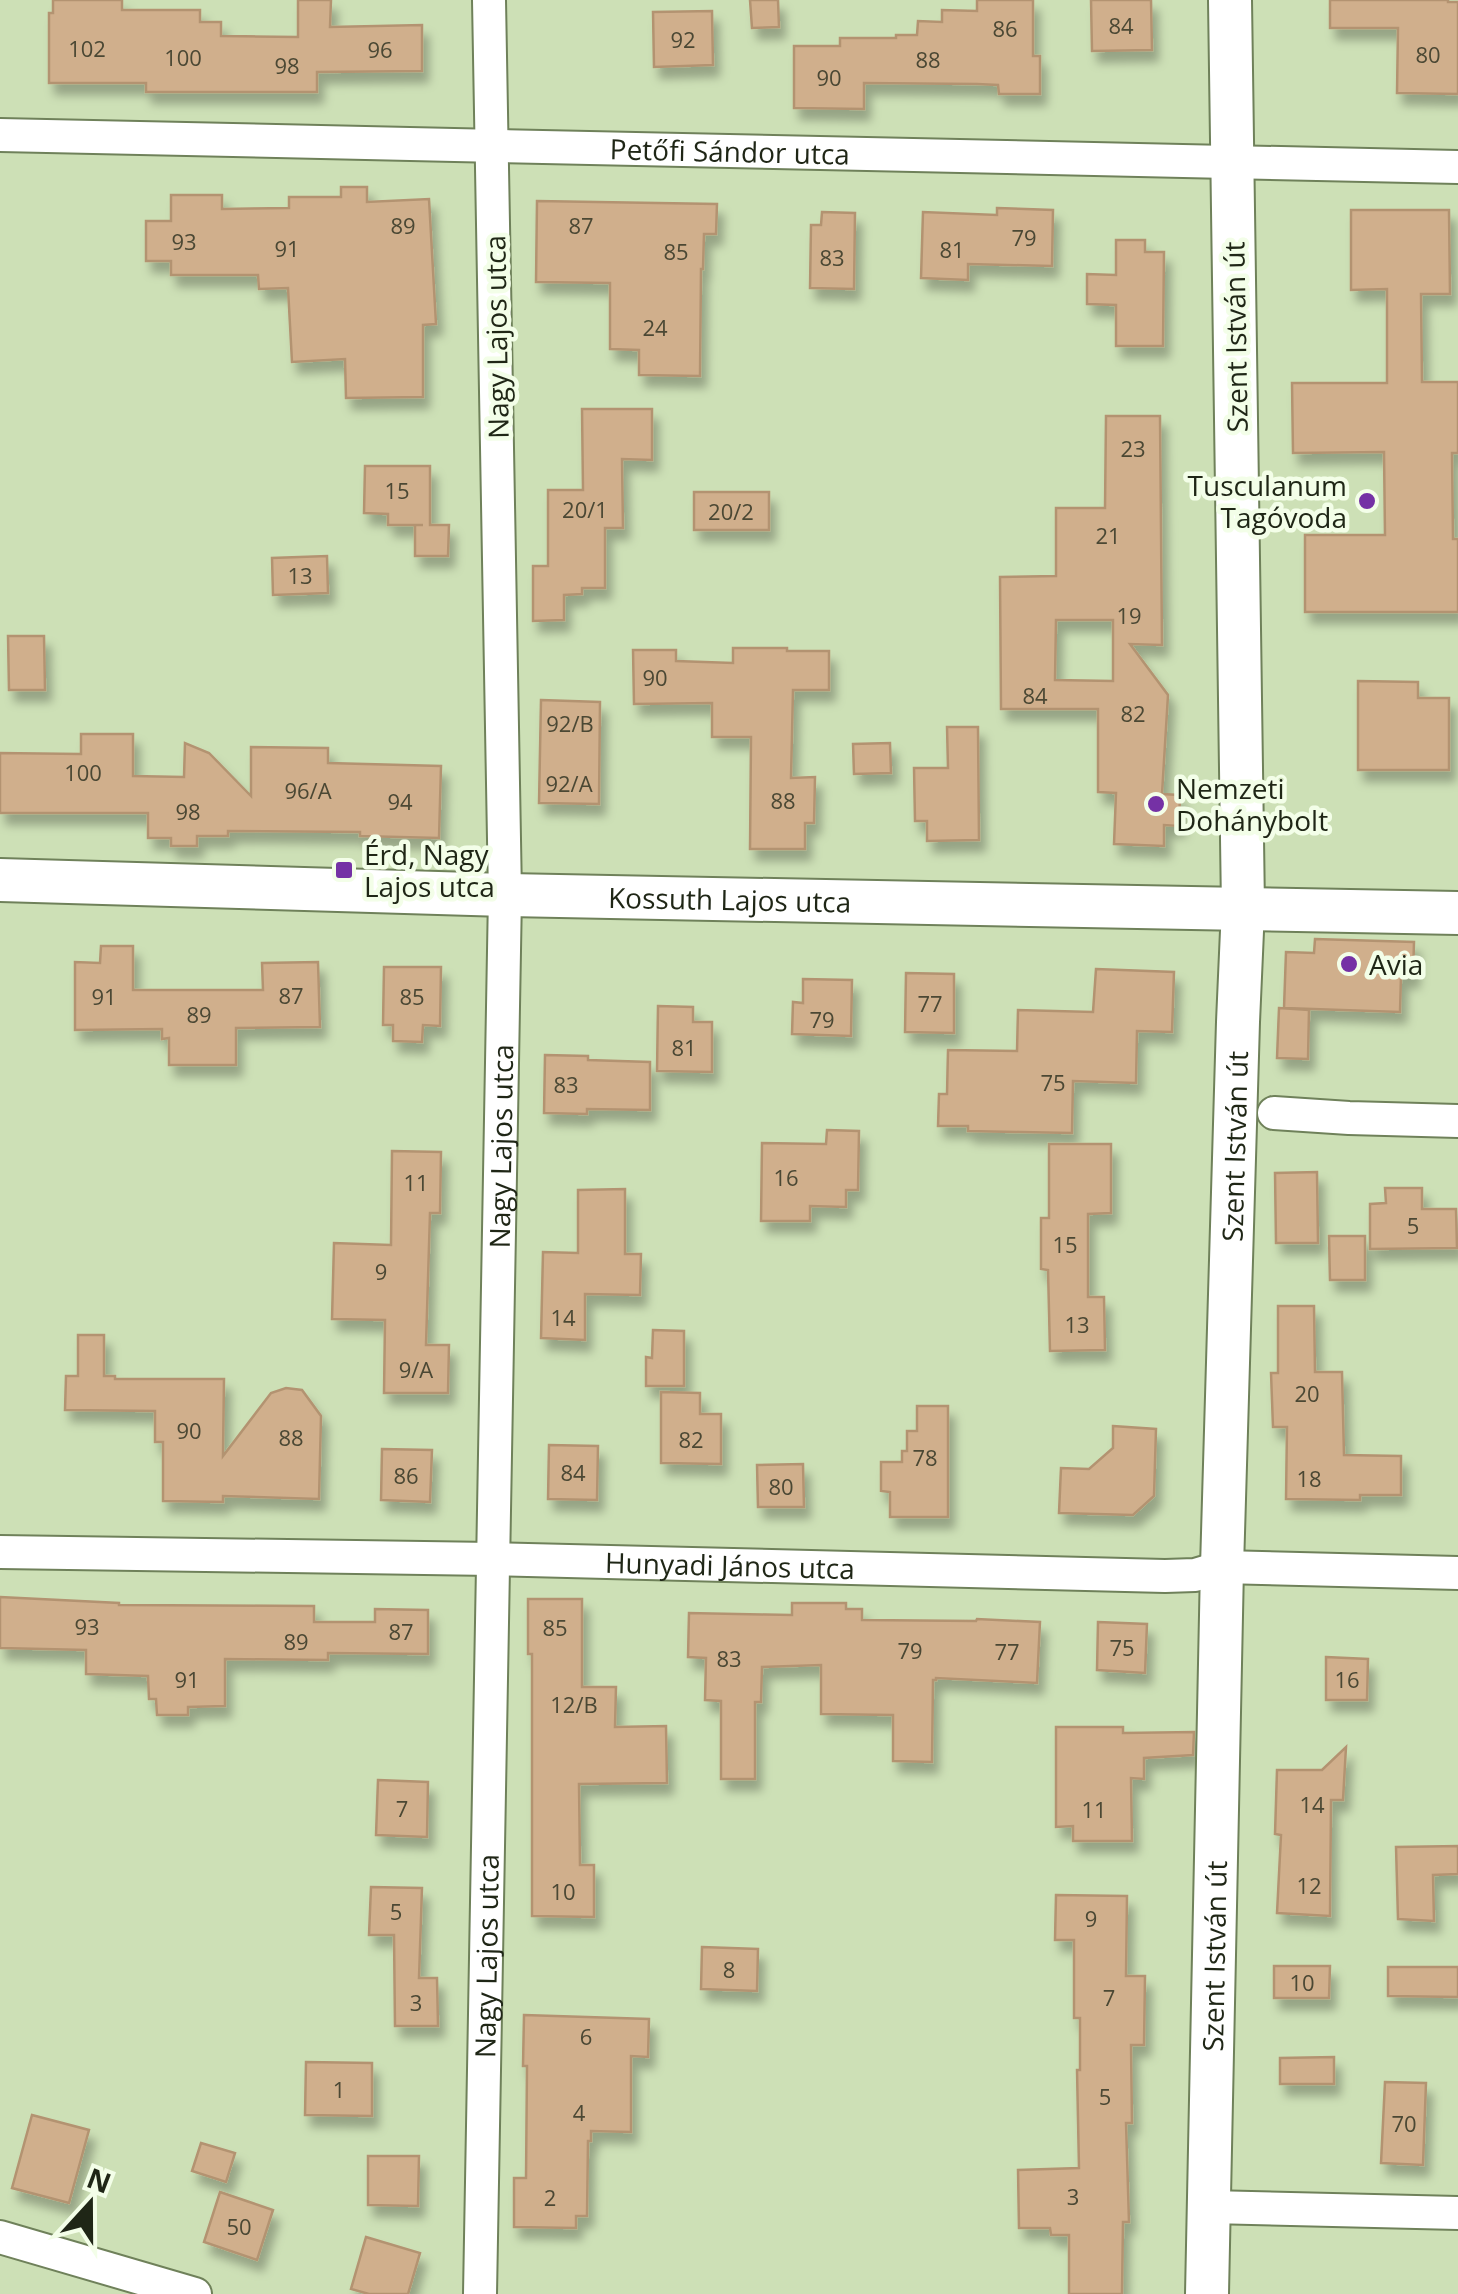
<svg xmlns="http://www.w3.org/2000/svg" width="1458" height="2294" font-family="'Open Sans',sans-serif">
	<style>
		.building { fill: #d0af8c; stroke: #b39371; stroke-width: 2.5; fill-rule: evenodd; filter: url(#shadow) }
		.lines { fill: none; stroke-linecap: round; stroke-linejoin: round }
		.minor-casing { stroke: #6f815a; stroke-width: 36 }
		.tertiary-casing { stroke: #6f815a; stroke-width: 46 }
		.minor { stroke: #fff; stroke-width: 32 }
		.tertiary { stroke: #fff; stroke-width: 42 }
		.poi-dot { fill: #7531a5; stroke: #f3fee8; stroke-width: 4 }
		.labels { text-anchor: middle; dominant-baseline: central; stroke-width: 9; stroke-linejoin: round; paint-order: stroke }
		.number-label { font-size: 22px; fill: #4b4834 }
		.street-label { font-size: 28px; fill: #1f2616; stroke: #f3fee8 }
		.poi-label { font-size: 28px; fill: #1f2616; stroke: #f3fee8; text-anchor: start }
	</style>
	<defs>
		<filter id="shadow"><feDropShadow dx="6" dy="11" stdDeviation="5" flood-color="#0004"/></filter>
	</defs>
	<rect width="100%" height="100%" fill="#cde0b6"/>
	<!-- building -->
	<g class="building">
		<polygon points="53,0 122,0 122,10 200,10 200,22 221,22 221,36 298,37 298,0 331,0 330,27 422,25 422,71 317,72 317,92 146,92 146,83 49,83 49,13 53,13"/>
		<polygon points="750,0 778,0 779,27 752,28"/>
		<polygon points="977,0 1033,0 1033,56 1040,56 1040,94 999,94 998,85 977,84 864,83 864,109 794,108 794,46 840,46 840,38 896,38 896,35 917,35 918,21 942,22 942,10 977,11"/>
		<polygon points="1091,0 1151,0 1152,50 1092,51"/>
		<polygon points="1330,0 1448,0 1448,2 1458,2 1458,94 1397,93 1398,28 1330,28"/>
		<polygon points="712,11 713,65 654,67 653,12"/>
		<polygon points="341,187 367,187 367,202 429,199 436,324 423,325 423,397 346,398 345,359 292,362 288,288 259,289 258,275 171,275 171,261 146,261 146,221 171,221 171,195 222,195 222,209 289,208 289,197 341,197"/>
		<polygon points="537,201 717,204 716,234 704,234 703,269 701,269 700,376 639,375 639,350 610,349 610,283 536,282"/>
		<polygon points="997,208 1053,210 1052,266 968,264 968,280 921,278 923,212 997,215"/>
		<polygon points="1351,210 1449,210 1450,294 1421,294 1422,382 1458,382 1458,453 1452,453 1453,539 1458,539 1458,612 1305,612 1305,535 1385,535 1384,452 1293,453 1292,383 1387,383 1387,289 1351,290"/>
		<polygon points="822,212 855,213 854,289 810,288 811,225 821,225"/>
		<polygon points="1116,240 1145,240 1145,252 1164,252 1163,346 1116,346 1116,305 1087,304 1087,274 1116,275"/>
		<polygon points="582,409 652,409 652,460 622,459 623,528 605,528 605,588 582,588 582,594 564,595 564,620 533,621 533,566 548,566 548,490 583,490"/>
		<path d="M1106 416H1160L1162 645 1130 644 1168 695 1162 794 1180 795 1179 826 1164 825V846L1114 844 1116 793 1098 792V709H1001L1000 577 1056 576V508H1105ZM1056 620H1113V681L1055 680Z"/>
		<polygon points="365,466 430,466 430,525 449,525 448,556 415,556 415,525 423,525 388,525 388,514 364,513"/>
		<rect x="694" y="492" width="75" height="38"/>
		<polygon points="327,556 328,593 273,595 272,558"/>
		<polygon points="8,636 44,636 45,690 9,690"/>
		<polygon points="733,648 787,648 787,651 829,651 829,690 793,690 791,778 815,777 814,823 805,823 805,849 750,849 751,737 712,737 712,703 634,704 633,650 676,650 676,661 733,663"/>
		<polygon points="1358,681 1418,682 1418,698 1449,698 1449,770 1358,770"/>
		<polygon points="541,700 600,702 599,804 539,803"/>
		<polygon points="947,727 978,727 979,840 927,841 927,821 915,821 914,768 948,768"/>
		<polygon points="81,734 133,734 133,776 184,777 185,743 209,753 251,796 251,747 328,748 328,763 441,766 439,838 360,836 360,832 228,831 228,836 197,836 197,846 171,846 171,838 148,838 148,813 0,813 0,753 81,754"/>
		<polygon points="890,743 891,773 854,774 853,744"/>
		<polygon points="1315,939 1414,942 1413,977 1401,976 1400,1012 1284,1008 1286,952 1314,953"/>
		<polygon points="101,946 133,946 133,990 263,990 262,963 318,962 320,1027 236,1028 236,1065 169,1065 169,1038 162,1039 162,1029 75,1030 75,962 100,963"/>
		<polygon points="384,967 441,967 440,1026 423,1025 422,1042 393,1041 393,1025 383,1025"/>
		<polygon points="1096,969 1174,972 1172,1032 1137,1031 1136,1083 1073,1081 1072,1133 968,1131 968,1126 938,1126 939,1094 947,1094 948,1050 1017,1051 1018,1010 1093,1012"/>
		<polygon points="906,973 954,974 954,1033 905,1032"/>
		<polygon points="803,979 852,980 851,1036 792,1034 793,1002 803,1003"/>
		<polygon points="658,1006 693,1007 693,1022 712,1022 712,1072 657,1071"/>
		<polygon points="1279,1008 1309,1010 1308,1059 1277,1058"/>
		<polygon points="545,1055 588,1056 588,1060 650,1062 650,1110 587,1109 587,1114 544,1113"/>
		<polygon points="827,1130 859,1131 858,1190 846,1190 846,1207 810,1206 810,1221 761,1221 762,1143 826,1144"/>
		<polygon points="1049,1144 1111,1144 1111,1213 1088,1214 1088,1297 1104,1297 1105,1350 1050,1351 1048,1270 1041,1269 1041,1218 1049,1218"/>
		<polygon points="392,1151 441,1152 440,1213 430,1213 426,1345 449,1345 448,1393 384,1393 385,1320 332,1319 334,1243 391,1245"/>
		<polygon points="1317,1172 1318,1243 1276,1243 1275,1173"/>
		<polygon points="1385,1188 1422,1188 1422,1209 1456,1209 1457,1248 1370,1249 1370,1204 1386,1203"/>
		<polygon points="625,1189 625,1254 641,1254 640,1295 585,1294 585,1340 541,1338 543,1252 578,1253 578,1190"/>
		<polygon points="1329,1236 1365,1236 1365,1280 1330,1280"/>
		<polygon points="1278,1306 1314,1306 1315,1372 1342,1372 1344,1455 1401,1456 1401,1495 1360,1495 1360,1500 1286,1499 1287,1427 1273,1427 1271,1373 1278,1373"/>
		<polygon points="653,1330 684,1331 684,1386 646,1386 646,1357 652,1358"/>
		<polygon points="78,1335 104,1335 104,1376 115,1376 115,1379 224,1379 223,1456 271,1393 286,1388 302,1390 321,1416 319,1499 223,1496 223,1502 163,1501 163,1442 155,1442 155,1411 65,1410 66,1376 78,1376"/>
		<polygon points="661,1392 700,1393 700,1414 721,1414 721,1464 661,1463"/>
		<polygon points="917,1406 948,1406 948,1517 890,1517 890,1492 881,1491 881,1462 902,1462 902,1451 907,1451 907,1431 917,1431"/>
		<polygon points="1113,1426 1156,1429 1154,1496 1133,1515 1059,1513 1061,1468 1089,1469 1113,1448"/>
		<polygon points="549,1445 598,1446 597,1500 548,1499"/>
		<polygon points="382,1449 432,1450 430,1502 381,1500"/>
		<polygon points="803,1464 804,1507 758,1507 757,1465"/>
		<polygon points="0,1597 119,1603 119,1605 314,1606 314,1622 375,1622 375,1609 428,1610 428,1654 328,1653 328,1660 225,1659 225,1706 188,1707 188,1715 157,1715 156,1699 149,1699 148,1676 86,1674 86,1650 0,1648"/>
		<polygon points="528,1599 582,1599 582,1687 616,1687 615,1727 666,1726 667,1783 579,1784 580,1865 594,1865 594,1917 532,1916 532,1654 528,1654"/>
		<polygon points="792,1603 846,1603 846,1609 862,1609 862,1620 976,1621 977,1619 1040,1622 1037,1683 936,1678 936,1680 933,1680 932,1762 893,1761 893,1715 821,1714 821,1665 762,1667 761,1702 755,1702 755,1779 721,1779 721,1701 705,1700 706,1658 688,1657 689,1613 792,1615"/>
		<polygon points="1098,1622 1147,1624 1145,1673 1097,1670"/>
		<polygon points="1326,1657 1368,1659 1367,1700 1326,1700"/>
		<polygon points="1056,1727 1123,1727 1123,1733 1194,1732 1193,1755 1144,1758 1144,1779 1131,1778 1132,1841 1073,1841 1073,1826 1056,1827"/>
		<polygon points="1346,1747 1343,1800 1331,1800 1330,1916 1277,1913 1281,1835 1275,1834 1277,1770 1322,1770"/>
		<polygon points="378,1780 428,1782 427,1837 376,1835"/>
		<polygon points="1458,1846 1458,1874 1433,1875 1434,1921 1398,1919 1396,1847"/>
		<polygon points="371,1887 422,1888 419,1978 437,1978 438,2026 395,2026 394,1935 369,1935"/>
		<polygon points="1056,1895 1127,1896 1126,1976 1145,1976 1144,2045 1131,2045 1132,2123 1126,2123 1129,2222 1123,2222 1122,2294 1069,2294 1069,2235 1051,2235 1050,2228 1019,2228 1018,2170 1079,2168 1077,2070 1080,2070 1080,2018 1074,2018 1074,1940 1055,1940"/>
		<polygon points="702,1947 758,1949 757,1991 701,1989"/>
		<polygon points="1274,1966 1330,1966 1329,1998 1274,1998"/>
		<polygon points="1388,1967 1458,1967 1458,1997 1388,1996"/>
		<polygon points="524,2015 649,2019 648,2057 631,2056 631,2132 591,2131 591,2141 588,2141 587,2216 576,2216 576,2228 514,2227 514,2178 526,2178 527,2066 523,2066"/>
		<polygon points="1334,2057 1334,2084 1280,2084 1280,2058"/>
		<polygon points="306,2062 372,2063 372,2116 305,2115"/>
		<polygon points="1385,2082 1426,2083 1423,2165 1381,2163"/>
		<polygon points="32,2115 89,2130 69,2203 12,2188"/>
		<polygon points="201,2143 235,2153 226,2182 192,2171"/>
		<polygon points="368,2156 419,2156 418,2206 368,2205"/>
		<polygon points="220,2192 273,2210 257,2260 204,2242"/>
		<polygon points="366,2237 420,2253 408,2294 369,2294 351,2289"/>
	</g>
	<g class="lines">
		<defs>
			<g id="minor">
				<path id="s1" d="M0 135 1458 167"/>
				<polyline points="1274,1113 1349,1118 1458,1121"/>
				<path id="s2" d="M0 1552 492 1559 1165 1576 1195 1575 1222 1567 1458 1573"/>
				<polyline points="1210,2207 1458,2213"/>
				<polyline points="0,2237 195,2294"/>
				<path id="s3" d="M480 2294 505 895 489 0"/>
			</g>
			<g id="tertiary">
				<path id="s4" d="M0 880 505 895 1458 913"/>
				<path id="s5" d="M1207 2294 1222 1567 1238 1022 1243 908 1230 0"/>
			</g>
		</defs>
		<!-- minor casing -->
		<use href="#minor" class="minor-casing"/>
		<!-- tertiary casing -->
		<use href="#tertiary" class="tertiary-casing"/>
		<!-- minor -->
		<use href="#minor" class="minor"/>
		<!-- tertiary -->
		<use href="#tertiary" class="tertiary"/>
	</g>
	<!-- markers -->
	<g class="poi-dot">
		<circle cx="1367" cy="501" r="10"/>
		<circle cx="1156" cy="804" r="10"/>
		<rect x="334" y="860" width="20" height="20" rx="5"/>
		<circle cx="1349" cy="964" r="10"/>
	</g>
	<g class="labels">
		<!-- number labels -->
		<g class="number-label">
			<text x="1121" y="25">84</text>
			<text x="1005" y="28">86</text>
			<text x="683" y="39">92</text>
			<text x="87" y="48">102</text>
			<text x="380" y="49">96</text>
			<text x="1428" y="54">80</text>
			<text x="183" y="57">100</text>
			<text x="928" y="59">88</text>
			<text x="287" y="65">98</text>
			<text x="829" y="77">90</text>
			<text x="403" y="225">89</text>
			<text x="581" y="225">87</text>
			<text x="1024" y="237">79</text>
			<text x="184" y="241">93</text>
			<text x="287" y="248">91</text>
			<text x="952" y="249">81</text>
			<text x="676" y="251">85</text>
			<text x="832" y="257">83</text>
			<text x="655" y="327">24</text>
			<text x="1133" y="448">23</text>
			<text x="397" y="490">15</text>
			<text x="585" y="509">20/1</text>
			<text x="731" y="511">20/2</text>
			<text x="1108" y="535">21</text>
			<text x="300" y="575">13</text>
			<text x="1129" y="615">19</text>
			<text x="655" y="677">90</text>
			<text x="1035" y="695">84</text>
			<text x="1133" y="713">82</text>
			<text x="570" y="723">92/B</text>
			<text x="83" y="772">100</text>
			<text x="569" y="783">92/A</text>
			<text x="308" y="790">96/A</text>
			<text x="783" y="800">88</text>
			<text x="400" y="801">94</text>
			<text x="188" y="811">98</text>
			<text x="291" y="995">87</text>
			<text x="104" y="996">91</text>
			<text x="412" y="996">85</text>
			<text x="930" y="1003">77</text>
			<text x="199" y="1014">89</text>
			<text x="822" y="1019">79</text>
			<text x="684" y="1047">81</text>
			<text x="1053" y="1082">75</text>
			<text x="566" y="1084">83</text>
			<text x="786" y="1177">16</text>
			<text x="416" y="1182">11</text>
			<text x="1413" y="1225">5</text>
			<text x="1065" y="1244">15</text>
			<text x="381" y="1271">9</text>
			<text x="563" y="1317">14</text>
			<text x="1077" y="1324">13</text>
			<text x="416" y="1369">9/A</text>
			<text x="1307" y="1393">20</text>
			<text x="189" y="1430">90</text>
			<text x="291" y="1437">88</text>
			<text x="691" y="1439">82</text>
			<text x="925" y="1457">78</text>
			<text x="573" y="1472">84</text>
			<text x="406" y="1475">86</text>
			<text x="1309" y="1478">18</text>
			<text x="781" y="1486">80</text>
			<text x="87" y="1626">93</text>
			<text x="555" y="1627">85</text>
			<text x="401" y="1631">87</text>
			<text x="296" y="1641">89</text>
			<text x="1122" y="1647">75</text>
			<text x="910" y="1650">79</text>
			<text x="1007" y="1651">77</text>
			<text x="729" y="1658">83</text>
			<text x="187" y="1679">91</text>
			<text x="1347" y="1679">16</text>
			<text x="574" y="1704">12/B</text>
			<text x="1312" y="1804">14</text>
			<text x="402" y="1808">7</text>
			<text x="1094" y="1809">11</text>
			<text x="1309" y="1885">12</text>
			<text x="563" y="1891">10</text>
			<text x="396" y="1911">5</text>
			<text x="1091" y="1918">9</text>
			<text x="729" y="1969">8</text>
			<text x="1302" y="1982">10</text>
			<text x="1109" y="1997">7</text>
			<text x="416" y="2002">3</text>
			<text x="586" y="2036">6</text>
			<text x="339" y="2089">1</text>
			<text x="1105" y="2096">5</text>
			<text x="579" y="2112">4</text>
			<text x="1404" y="2123">70</text>
			<text x="1073" y="2196">3</text>
			<text x="550" y="2197">2</text>
			<text x="239" y="2226">50</text>
		</g>
		<!-- street labels -->
		<g class="street-label">
			<text stroke="none"><textPath href="#s1" startOffset="730">Petőfi Sándor utca</textPath></text>
			<text transform="translate(496 337) rotate(-91)">Nagy Lajos utca</text>
			<text transform="translate(1235 337) rotate(-91)">Szent István út</text>
			<text stroke="none"><textPath href="#s4" startOffset="730">Kossuth Lajos utca</textPath></text>
			<text stroke="none"><textPath href="#s3" startOffset="1148">Nagy Lajos utca</textPath></text>
			<text stroke="none"><textPath href="#s5" startOffset="1148">Szent István út</textPath></text>
			<text stroke="none"><textPath href="#s2" startOffset="730">Hunyadi János utca</textPath></text>
			<text stroke="none"><textPath href="#s3" startOffset="338">Nagy Lajos utca</textPath></text>
			<text stroke="none"><textPath href="#s5" startOffset="338">Szent István út</textPath></text>
		</g>
		<!-- poi labels -->
		<g class="poi-label">
			<text x="1347" y="485" text-anchor="end">Tusculanum<tspan x="1347" dy="32">Tagóvoda</tspan></text>
			<text x="1176" y="788">Nemzeti<tspan x="1176" dy="32">Dohánybolt</tspan></text>
			<text x="364" y="854">Érd, Nagy<tspan x="364" dy="32">Lajos utca</tspan></text>
			<text x="1369" y="964">Avia</text>
		</g>
	</g>
	<!-- north arrow -->
	<g transform="translate(90 2204) rotate(21)" stroke="#f3fee8" stroke-width="8" paint-order="stroke">
	<path d="M0-8L18 38L0 25L-18 38Z" fill="#1f2616"/>
	<text y="-15" font-size="28" font-weight="bold" text-anchor="middle" fill="#1f2616">N</text>
	</g>
</svg>
